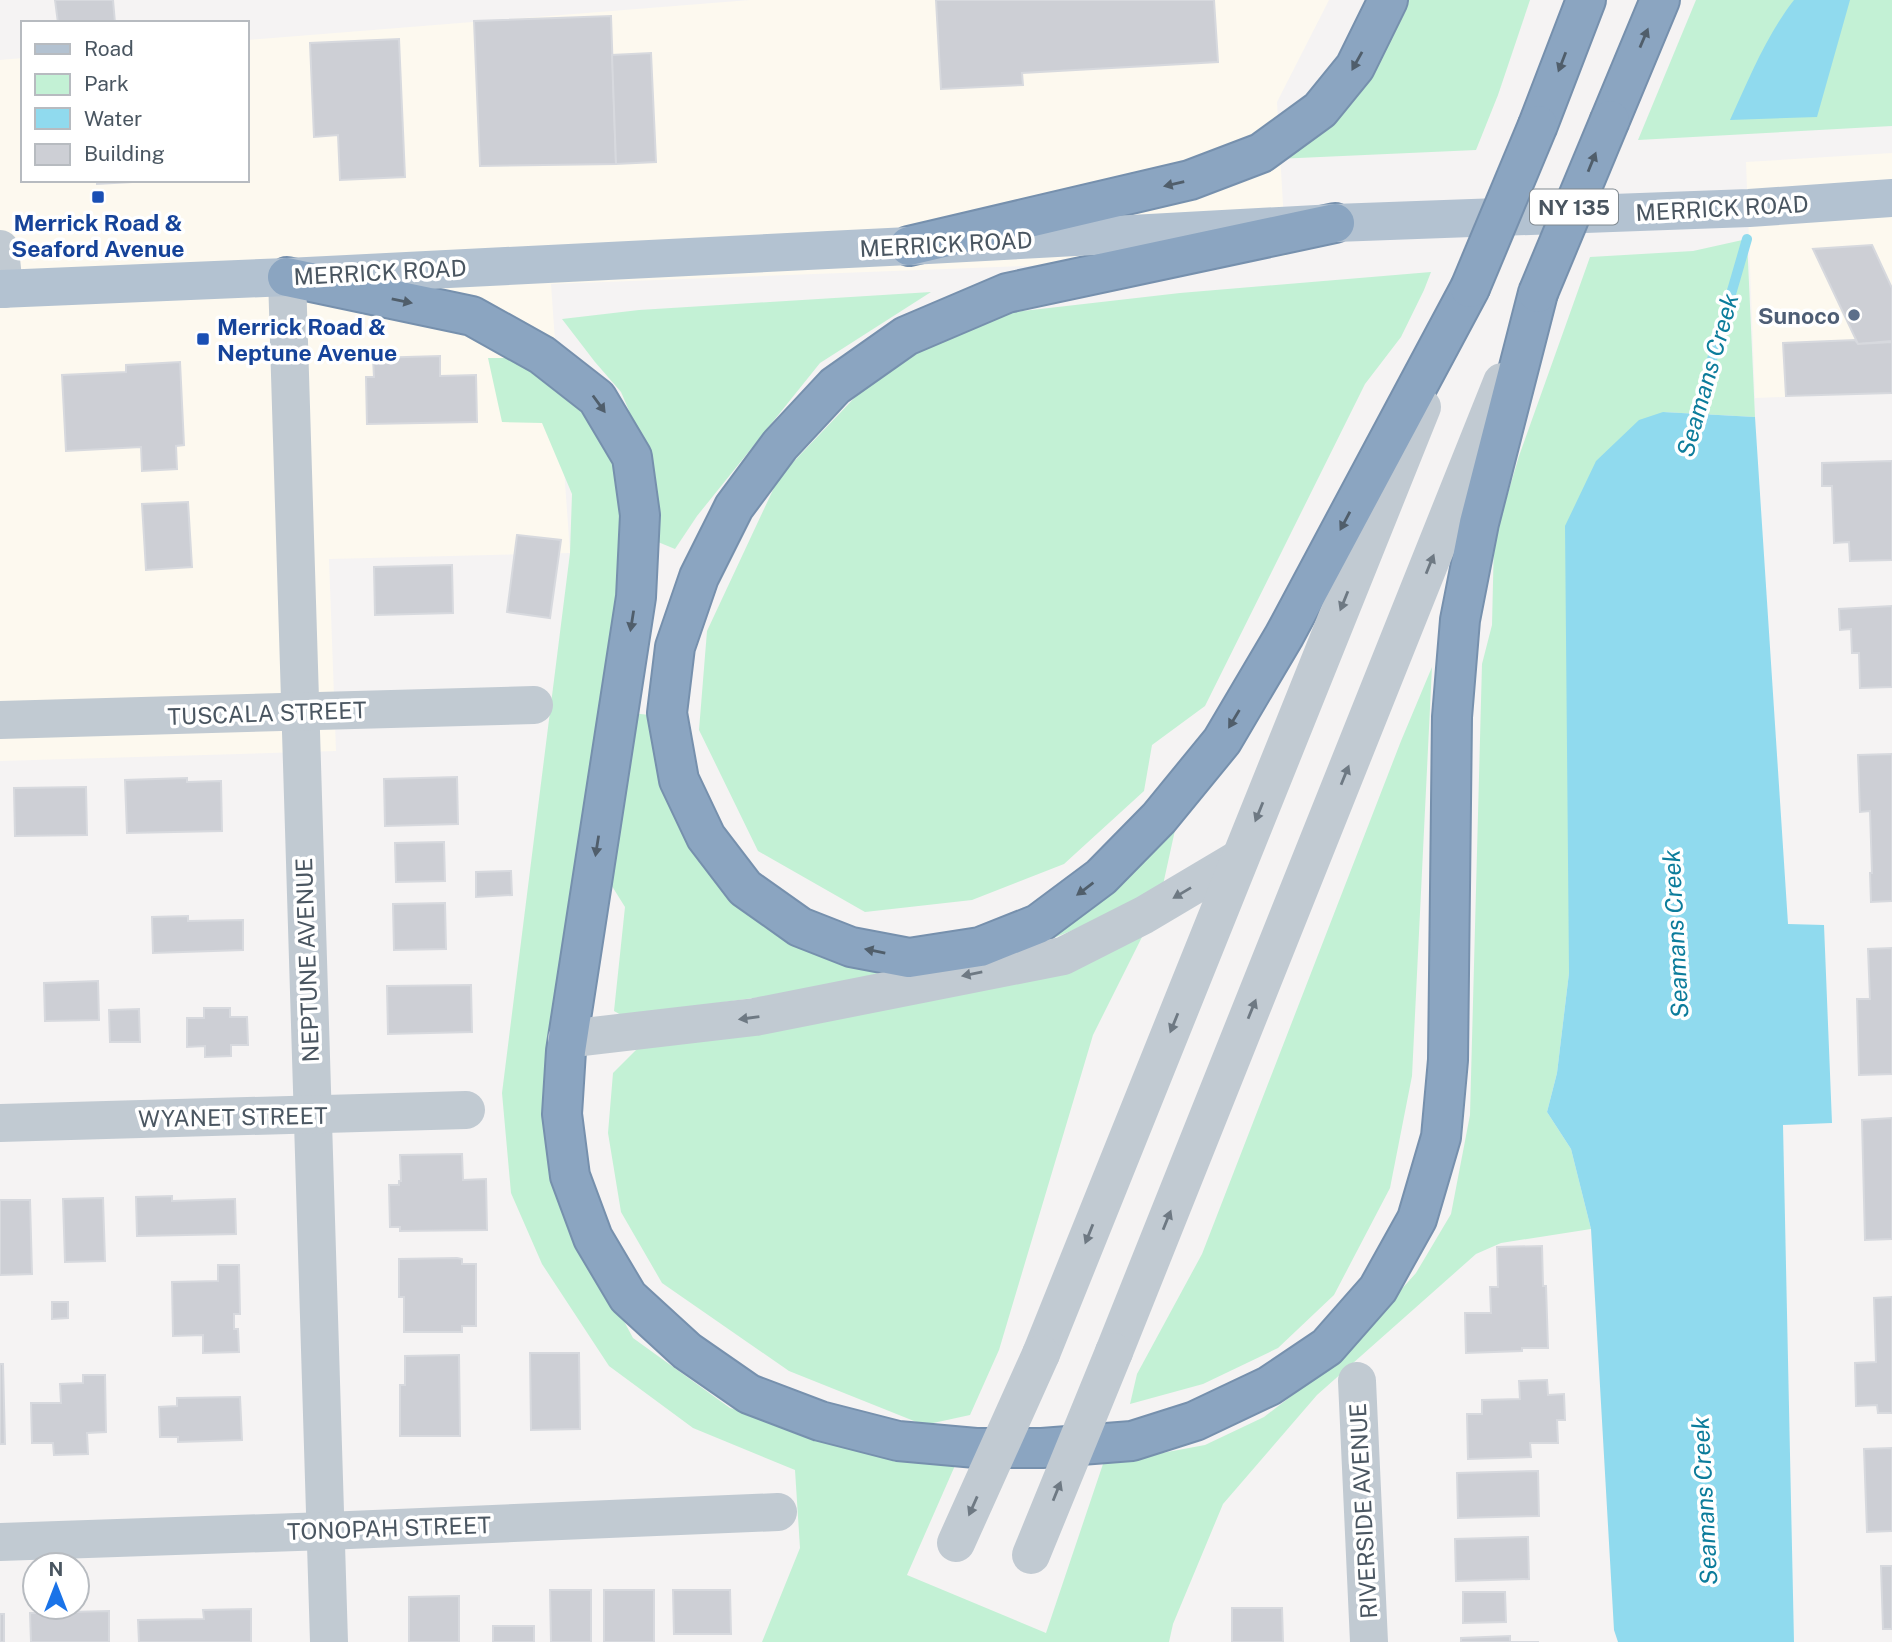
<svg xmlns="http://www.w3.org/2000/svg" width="1892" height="1642" font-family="'Public Sans',sans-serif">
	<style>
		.commercial { fill: #fdf9ef }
		.green { fill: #c3f1d5 }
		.water { fill: #90daee }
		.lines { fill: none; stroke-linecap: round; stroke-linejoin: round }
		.stream { stroke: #90daee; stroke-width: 10 }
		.building { fill: #cdcfd5; stroke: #d7d9de; stroke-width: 2 }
		.highway-casing { stroke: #7690ad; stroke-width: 42 }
		.minor { stroke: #c1cad2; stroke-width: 38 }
		.major { stroke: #b3c2d1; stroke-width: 38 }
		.highway { stroke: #8ba5c1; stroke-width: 38 }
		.highway-bridge-casing { stroke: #7690ad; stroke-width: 42; stroke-linecap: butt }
		.minor-bridge { stroke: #c1cad2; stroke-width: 38 }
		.highway-bridge { stroke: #8ba5c1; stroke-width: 38 }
		.oneway { fill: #505e6b }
		.oneway2 { fill: #6e7983 }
		.transit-dot { fill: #1a4fb4; stroke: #fff; stroke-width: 2.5 }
		.service-dot { fill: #5c6f8a; stroke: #fff; stroke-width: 2.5 }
		.labels { text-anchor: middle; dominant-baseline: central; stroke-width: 7; stroke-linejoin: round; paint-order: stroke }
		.shield { fill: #fff; stroke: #808990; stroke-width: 2 }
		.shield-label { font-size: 21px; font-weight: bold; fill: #4a5661 }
		.street-label { font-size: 23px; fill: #4a5661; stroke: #fff }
		.transit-label { font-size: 23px; font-weight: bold; fill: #164399; stroke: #fff }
		.service-label { font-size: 23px; font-weight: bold; fill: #4e5e75; stroke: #fff; text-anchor: end }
		.water-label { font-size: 24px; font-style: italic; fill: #0c7c9b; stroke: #fff }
	</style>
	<rect width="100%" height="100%" fill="#f5f3f3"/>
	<!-- commercial -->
	<g class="commercial">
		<polygon points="750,0 1329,0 1277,102 1286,256 551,284 570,553 329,559 336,751 0,761 0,60 23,58 23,180 247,180 247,40"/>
		<polygon points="1892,153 1892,393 1755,398 1746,162"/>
	</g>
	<!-- green -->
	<g class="green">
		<polygon points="1400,0 1530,0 1498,95 1476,150 1276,159"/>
		<polygon points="1696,0 1892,0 1892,126 1638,140"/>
		<polygon points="1747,239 1755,417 1663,412 1569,973 1557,1073 1547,1112 1571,1149 1591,1229 1501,1243 1476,1254 1317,1395 1223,1504 1173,1624 1169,1642 762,1642 800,1548 795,1470 693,1428 609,1366 542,1264 511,1193 502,1093 570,553 572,494 542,423 502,422 488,358 513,358 545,373 598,425 621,483 623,558 548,1047 580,1239 633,1338 730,1408 922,1461 957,1461 907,1575 1046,1633 1103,1464 1205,1445 1264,1417 1338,1360 1416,1273 1451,1214 1470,1115 1482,664 1492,625 1494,540 1519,456 1590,257 1693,251"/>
		<polygon points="1431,272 1424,290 1401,337 1365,384 1205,706 1152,745 1144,791 1064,864 972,900 865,912 758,851 699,730 707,631 779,477 882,369 980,316 1180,293"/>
		<polygon points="931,292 820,363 697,516 675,549 658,542 653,467 621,392 595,362 562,319 639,310"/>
		<polygon points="1432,667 1412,1076 1390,1188 1334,1295 1278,1348 1203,1384 1130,1404 1137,1374 1202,1254 1401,741"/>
		<polygon points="632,713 658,716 702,856 891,966 1023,939 1177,821 1161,894 1022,951 825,988 623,1016 614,1011 625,907 605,875"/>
		<polygon points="1143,935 1093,1035 999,1350 970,1415 924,1425 789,1371 662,1283 621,1212 608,1133 613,1073 638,1048"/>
	</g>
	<!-- water -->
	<g class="water">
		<path d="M1794 0H1850L1817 117 1730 120C1749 79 1766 36 1794 0Z"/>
		<polygon points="1663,412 1755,417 1788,924 1824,925 1832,1123 1783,1125 1794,1642 1618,1642 1614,1630 1591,1229 1571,1149 1547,1112 1557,1073 1569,973 1565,526 1596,461 1639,420"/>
	</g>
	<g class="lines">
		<!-- stream -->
		<polyline class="stream" points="1693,425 1747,239"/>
	</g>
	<!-- building -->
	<g class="building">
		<polygon points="55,0 113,0 115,23 58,23"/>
		<polygon points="936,0 1214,0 1218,62 1022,73 1023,85 941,89"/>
		<polygon points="611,16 616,164 480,166 474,21"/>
		<polygon points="399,39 405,177 340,180 338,135 314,137 310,43"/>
		<polygon points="651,53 656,162 616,164 612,55"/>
		<polygon points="97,180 169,180 97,184"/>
		<polygon points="1872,245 1892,288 1892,341 1858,344 1813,249"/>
		<polygon points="1855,340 1858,344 1892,342 1892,393 1786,396 1783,343"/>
		<polygon points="440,356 440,376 476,375 477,422 367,424 366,377 374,377 373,358"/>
		<polygon points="180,362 184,445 176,446 177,469 142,471 141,447 66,451 62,375 126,372 126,365"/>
		<polygon points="1892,461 1892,560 1850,561 1849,542 1834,543 1832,486 1822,486 1822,463"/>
		<polygon points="188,502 192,567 146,570 142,504"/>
		<polygon points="517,535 561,540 550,618 507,612"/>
		<polygon points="452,565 453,613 375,615 374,567"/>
		<polygon points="1892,606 1892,687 1860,688 1859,653 1852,653 1851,629 1840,630 1839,609"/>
		<polygon points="1892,754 1892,901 1871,902 1870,873 1872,873 1870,811 1860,812 1858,755"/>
		<polygon points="457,777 458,824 385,826 384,779"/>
		<polygon points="187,778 187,782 221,781 222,831 127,833 125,780"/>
		<polygon points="86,787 87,835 15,836 14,788"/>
		<polygon points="444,842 445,881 396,882 395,843"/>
		<polygon points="511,871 512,895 476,897 476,872"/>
		<polygon points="445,903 446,949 394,950 393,904"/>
		<polygon points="188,916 188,921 243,920 243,950 153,953 152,917"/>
		<polygon points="1892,948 1892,1074 1859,1075 1857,999 1870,999 1868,949"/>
		<polygon points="98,981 99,1020 45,1021 44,983"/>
		<polygon points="471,985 472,1032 388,1034 387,986"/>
		<polygon points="204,1008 230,1008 230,1017 247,1017 248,1045 231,1045 231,1056 205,1057 205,1046 187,1047 187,1018 204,1018"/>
		<polygon points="139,1009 140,1042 110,1042 109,1010"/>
		<polygon points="1892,1118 1892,1239 1865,1240 1862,1120"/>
		<polygon points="462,1154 463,1180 486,1179 487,1230 400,1231 400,1227 390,1227 389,1185 399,1185 399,1181 401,1181 400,1155"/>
		<polygon points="172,1196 172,1201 235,1199 236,1234 137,1236 136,1197"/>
		<polygon points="103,1198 105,1261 65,1262 63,1199"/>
		<polygon points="0,1200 30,1200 32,1274 0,1275"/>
		<polygon points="1542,1246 1543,1286 1546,1286 1548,1348 1522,1348 1522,1351 1466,1353 1465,1313 1491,1313 1490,1287 1498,1287 1497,1247"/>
		<polygon points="457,1258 462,1259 462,1264 476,1264 476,1326 462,1326 462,1332 404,1332 404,1297 399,1297 399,1259"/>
		<polygon points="218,1265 239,1265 240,1314 234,1314 234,1329 238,1329 239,1352 203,1353 203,1335 173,1336 172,1282 218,1281"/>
		<polygon points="1892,1297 1892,1413 1878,1413 1877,1405 1856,1406 1855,1363 1876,1362 1874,1298"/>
		<polygon points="52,1302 68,1302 68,1318 52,1319"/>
		<polygon points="530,1353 579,1353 580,1429 531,1430"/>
		<polygon points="459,1355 460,1436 400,1436 400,1385 405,1385 405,1356"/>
		<polygon points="0,1364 3,1364 5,1444 0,1444"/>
		<polygon points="83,1375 105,1375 106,1432 87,1433 88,1454 54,1455 53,1443 32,1443 31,1403 61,1403 60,1384 83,1383"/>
		<polygon points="1547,1380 1548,1395 1564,1394 1565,1420 1557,1420 1558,1443 1530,1443 1531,1457 1468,1459 1467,1414 1482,1414 1482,1400 1520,1399 1519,1381"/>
		<polygon points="240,1397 242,1440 178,1442 178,1437 160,1437 159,1407 177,1406 177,1398"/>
		<polygon points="1892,1448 1892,1531 1867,1532 1864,1449"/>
		<polygon points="1538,1471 1539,1516 1458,1518 1457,1473"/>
		<polygon points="1528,1537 1529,1579 1456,1581 1455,1539"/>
		<polygon points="1881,1566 1892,1566 1892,1629 1883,1629"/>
		<polygon points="550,1590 591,1590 591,1642 551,1642"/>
		<rect x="604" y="1590" width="50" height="52"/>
		<polygon points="673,1590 730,1590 731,1634 674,1634"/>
		<polygon points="1463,1592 1505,1592 1506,1622 1463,1623"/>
		<polygon points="459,1596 459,1642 409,1642 409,1597"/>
		<polygon points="1232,1608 1282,1608 1283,1642 1232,1642"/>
		<polygon points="251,1609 251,1642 139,1642 138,1620 204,1619 203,1610"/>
		<polygon points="109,1611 109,1642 31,1642 30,1613"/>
		<rect x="0" y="1614" width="4" height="28"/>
		<rect x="493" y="1626" width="41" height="16"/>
		<polygon points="1510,1636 1510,1642 1539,1642 1461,1642 1461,1638"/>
	</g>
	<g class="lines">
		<defs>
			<g id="highway">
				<polyline points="1610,120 1660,0"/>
				<polyline points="1538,125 1586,0"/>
				<polyline points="1335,223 1007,293 906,336 835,386 780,445 734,507 699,577 675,647 667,713 679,780 706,837 745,888 800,927 851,947 909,958 980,947 1038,924 1101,877 1159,818 1222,741 1284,636 1470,288"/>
				<polyline points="909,246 1190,180 1261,153 1320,110 1355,67 1388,0"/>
				<polyline points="287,277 472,316 542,355 597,398 632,457 640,515 636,597 566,1051 562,1114 570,1176 593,1238 628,1297 687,1351 749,1394 820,1421 898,1441 976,1448 1042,1448 1132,1441 1195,1421 1269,1386 1327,1347 1378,1289 1417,1219 1441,1137 1448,1060 1452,717 1460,620 1479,523 1538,293"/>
			</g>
		</defs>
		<!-- highway casing -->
		<use href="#highway" class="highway-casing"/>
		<!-- minor -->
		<g class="minor">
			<polyline points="0,249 4,289"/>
			<polyline points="287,277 329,1642"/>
			<polyline points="0,720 534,705"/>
			<polyline points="567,1039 755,1017 1063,956 1144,915 1240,858"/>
			<polyline points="0,1123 466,1110"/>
			<polyline points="1114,1352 1502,382"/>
			<polyline points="1041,1354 1422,407"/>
			<polyline points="1357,1381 1369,1642"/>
			<polyline points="0,1542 326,1531 778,1512"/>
		</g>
		<!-- major -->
		<polyline class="major" points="0,289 287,277 909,246 1335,223 1749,208 1892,198"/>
		<!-- highway -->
		<use href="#highway" class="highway"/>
		<defs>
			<g id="highway-bridge">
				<polyline points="1470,288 1538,125"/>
				<polyline points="1538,293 1610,120"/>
			</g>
		</defs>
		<!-- highway-bridge casing -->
		<use href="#highway-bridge" class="highway-bridge-casing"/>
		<!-- minor-bridge -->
		<g class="minor-bridge">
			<polyline points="956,1543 1041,1354"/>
			<polyline points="1031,1555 1114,1352"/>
		</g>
		<!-- highway-bridge -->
		<use href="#highway-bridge" class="highway-bridge"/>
	</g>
	<!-- one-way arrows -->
	<defs><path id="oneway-solid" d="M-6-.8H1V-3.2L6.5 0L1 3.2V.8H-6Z" transform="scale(1.75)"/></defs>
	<g class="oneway">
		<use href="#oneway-solid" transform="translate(1644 38) rotate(-67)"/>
		<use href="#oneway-solid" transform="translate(1357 61) rotate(119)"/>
		<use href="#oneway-solid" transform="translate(1562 62) rotate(111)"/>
		<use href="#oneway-solid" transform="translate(1592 162) rotate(-68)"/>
		<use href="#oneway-solid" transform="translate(1174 184) rotate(167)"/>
		<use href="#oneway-solid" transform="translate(402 301) rotate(12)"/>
		<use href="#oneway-solid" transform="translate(599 404) rotate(54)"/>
		<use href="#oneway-solid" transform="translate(1345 521) rotate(118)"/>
		<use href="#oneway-solid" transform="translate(632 621) rotate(99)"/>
		<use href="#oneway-solid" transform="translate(1234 719) rotate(121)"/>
		<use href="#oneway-solid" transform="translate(597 846) rotate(99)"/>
		<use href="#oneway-solid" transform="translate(1085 889) rotate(143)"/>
		<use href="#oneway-solid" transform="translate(875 951) rotate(-169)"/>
	</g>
	<g class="oneway2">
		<use href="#oneway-solid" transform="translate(1430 564) rotate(-68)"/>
		<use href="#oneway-solid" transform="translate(1344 601) rotate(112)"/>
		<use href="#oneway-solid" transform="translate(1345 775) rotate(-68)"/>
		<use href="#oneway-solid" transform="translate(1259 812) rotate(112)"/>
		<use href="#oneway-solid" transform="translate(1182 893) rotate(149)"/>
		<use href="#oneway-solid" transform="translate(972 974) rotate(169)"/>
		<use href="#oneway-solid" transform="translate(1252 1009) rotate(-68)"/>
		<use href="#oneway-solid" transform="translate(749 1018) rotate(172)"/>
		<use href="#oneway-solid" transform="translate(1174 1023) rotate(112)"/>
		<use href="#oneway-solid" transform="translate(1167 1220) rotate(-68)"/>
		<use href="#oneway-solid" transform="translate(1089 1234) rotate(112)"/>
		<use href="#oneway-solid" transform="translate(1057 1491) rotate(-68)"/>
		<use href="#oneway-solid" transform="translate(973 1506) rotate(114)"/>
	</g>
	<!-- markers -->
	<g class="transit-dot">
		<rect x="91" y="190" width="14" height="14" rx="3.5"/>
		<rect x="196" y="332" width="14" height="14" rx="3.5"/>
	</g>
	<circle class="service-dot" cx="1854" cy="315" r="7"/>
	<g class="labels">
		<!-- shield labels -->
		<rect class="shield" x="1530" y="189.5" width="88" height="35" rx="5"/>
		<g class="shield-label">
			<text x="1574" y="207">NY 135</text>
		</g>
		<!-- street labels -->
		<g class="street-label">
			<text transform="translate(1722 208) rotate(-3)">MERRICK ROAD</text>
			<text transform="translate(946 244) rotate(-3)">MERRICK ROAD</text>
			<text transform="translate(380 272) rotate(-3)">MERRICK ROAD</text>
			<text transform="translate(267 713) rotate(-2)">TUSCALA STREET</text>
			<text transform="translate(307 960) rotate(-92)">NEPTUNE AVENUE</text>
			<text transform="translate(233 1117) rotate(-1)">WYANET STREET</text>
			<text transform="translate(1363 1511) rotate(-93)">RIVERSIDE AVENUE</text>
			<text transform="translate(389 1528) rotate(-2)">TONOPAH STREET</text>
		</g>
		<!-- transit labels -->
		<g class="transit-label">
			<text x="98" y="222">Merrick Road &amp;<tspan x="98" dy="26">Seaford Avenue</tspan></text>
			<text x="217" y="326" text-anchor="start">Merrick Road &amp;<tspan x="217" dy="26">Neptune Avenue</tspan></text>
		</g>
		<!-- service labels -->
		<g class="service-label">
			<text x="1840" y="315">Sunoco</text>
		</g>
		<!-- water labels -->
		<g class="water-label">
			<text transform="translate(1707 375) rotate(-74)">Seamans Creek</text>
			<text transform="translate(1675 934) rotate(-93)">Seamans Creek</text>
			<text transform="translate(1704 1501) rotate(-93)">Seamans Creek</text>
		</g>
	</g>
	<!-- legend -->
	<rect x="21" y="21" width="228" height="161" fill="#ffffff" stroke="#b7bbc0" stroke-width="2"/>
	<rect x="35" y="44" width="35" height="10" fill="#b3c2d1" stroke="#b7bbc0" stroke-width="2"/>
	<text x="84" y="56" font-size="21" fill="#4a5661">Road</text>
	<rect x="35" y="74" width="35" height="21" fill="#c3f1d5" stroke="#b7bbc0" stroke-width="2"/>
	<text x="84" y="91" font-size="21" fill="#4a5661">Park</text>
	<rect x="35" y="108" width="35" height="21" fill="#90daee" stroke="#b7bbc0" stroke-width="2"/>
	<text x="84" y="126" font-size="21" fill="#4a5661">Water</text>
	<rect x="35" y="144" width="35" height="21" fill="#cdcfd5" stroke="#b7bbc0" stroke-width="2"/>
	<text x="84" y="161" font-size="21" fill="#4a5661">Building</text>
	<!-- north arrow -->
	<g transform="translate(56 1586)"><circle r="33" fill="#ffffff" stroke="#b7bbc0" stroke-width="2"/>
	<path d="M0-5L12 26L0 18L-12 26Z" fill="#1a73e8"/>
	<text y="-10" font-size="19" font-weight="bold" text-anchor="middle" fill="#4a5661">N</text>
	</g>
</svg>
